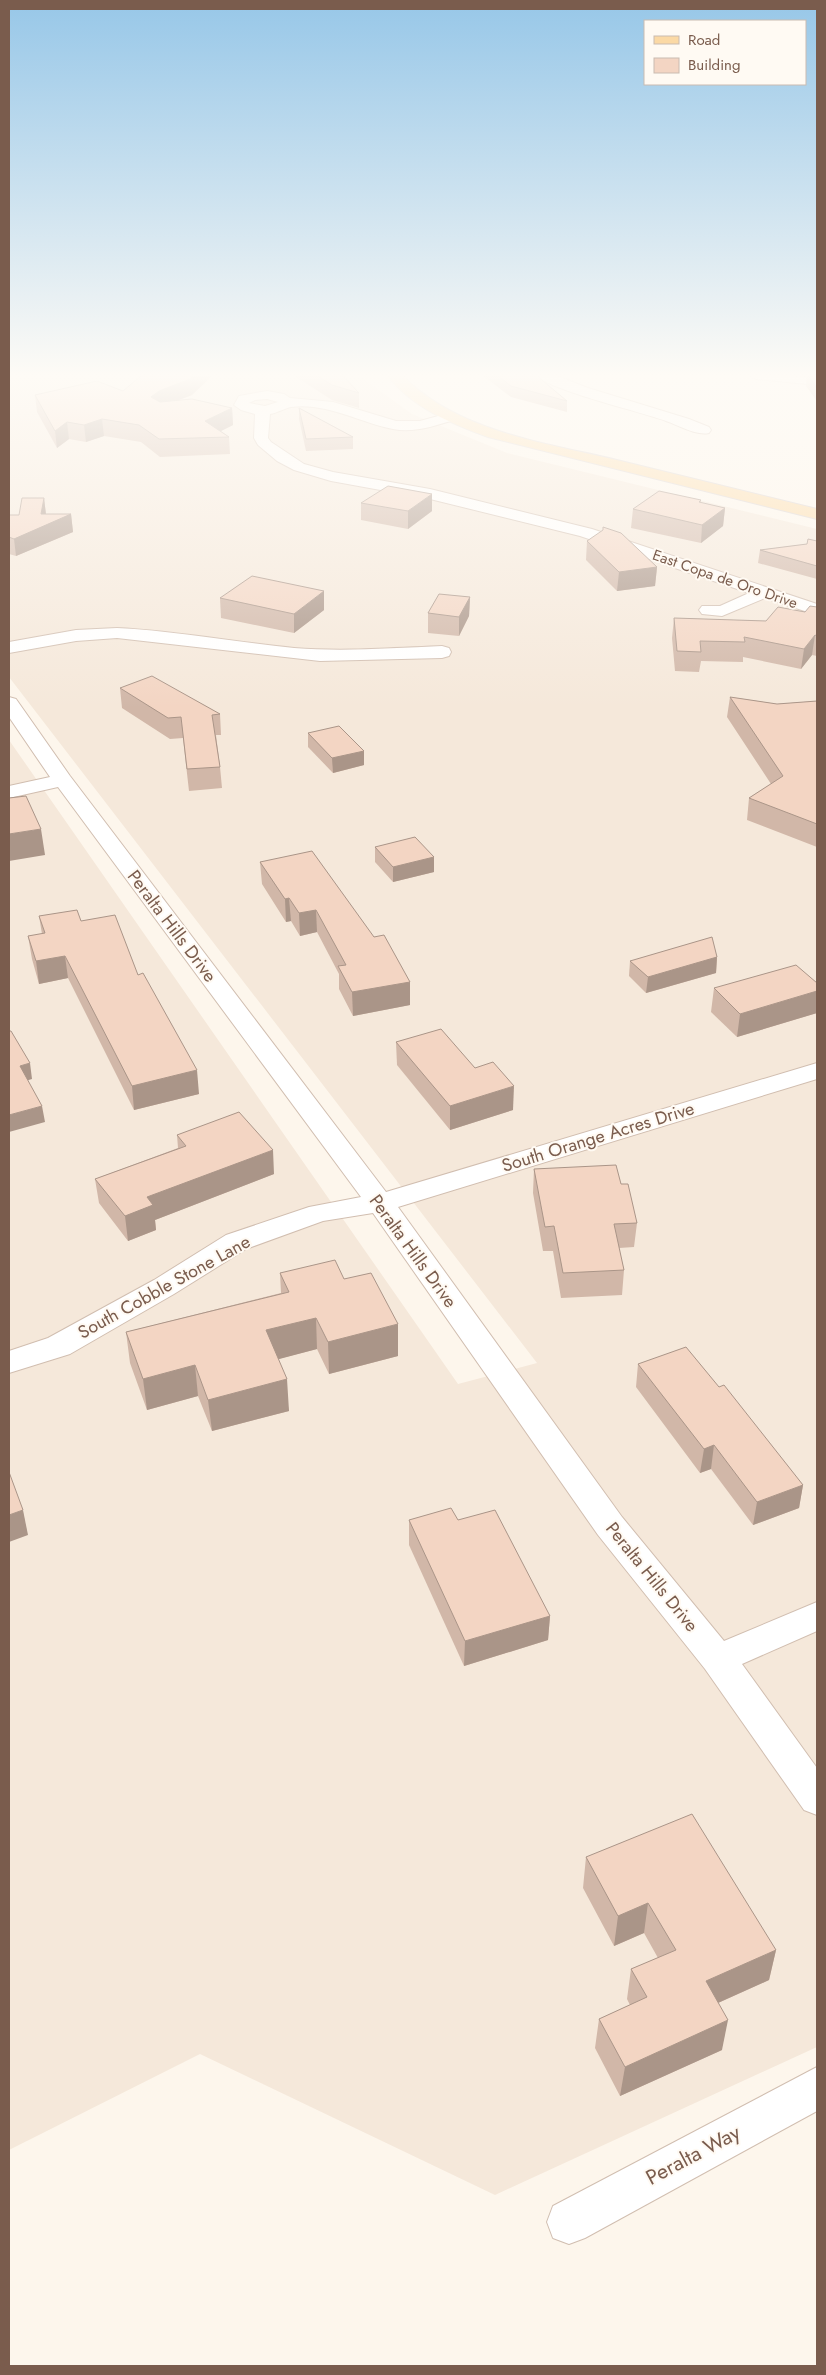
<svg xmlns="http://www.w3.org/2000/svg" width="826" height="2375" font-family="Jost,sans-serif">
	<style>
		.residential { fill: #f5e8da }
		.lines { fill: none; stroke-linecap: round; stroke-linejoin: round }
		.minor-casing { stroke: #d1beb0; stroke-width: 2 }
		.major-casing { stroke: #dad1cd; stroke-width: 2 }
		.minor { fill: #fff; fill-rule: evenodd }
		.major { fill: #fbd9a5; fill-rule: evenodd }
		.wall { fill: #d1b7a8 }
		.shaded-wall { fill: #aa9588 }
		.building { fill: #f3d5c3; stroke: #aa9588 }
		.labels { text-anchor: middle; dominant-baseline: central; stroke-width: 4; stroke-linejoin: round; paint-order: stroke }
		.far-street-label { font-size: 15px; fill: #7a5c4d; stroke: #fffaf3 }
		.street-label { font-size: 18px; fill: #7a5c4d; stroke: #fffaf3 }
		.near-street-label { font-size: 21px; fill: #7a5c4d; stroke: #fffaf3 }
	</style>
	<rect width="100%" height="100%" fill="#fdf6ec"/>
	<!-- residential -->
	<polygon class="residential" points="9,375 358,375 412,414 507,453 817,529 817,2047 495,2195 200,2054 9,2150 9,740 458,1384 537,1363 9,677"/>
	<g class="lines">
		<defs>
			<g id="minor">
				<path d="M536 375H555L588 388 689 419 709 427 711 430 709 433C696 436 678 425 666 421 642 412 549 390 536 375Z"/>
				<polygon points="749,375 817,377 817,385 756,379"/>
				<path d="M267 391 284 394 290 398 333 402 396 421H420L449 413 456 417 454 420C434 426 414 433 393 429 361 423 326 402 291 407 285 408 277 413 270 414L268 438 271 442 304 464 333 472 430 489 592 529 817 604V615L765 598 722 616 702 614 699 610 702 606H720L749 593 580 536 430 499 331 481 294 470 277 461 258 445 254 438 255 414 241 410 234 405 239 396ZM267 399 278 402 265 406 249 403 255 400Z"/>
				<path d="M117 628C177 631 235 642 294 648 343 652 393 648 442 646L449 648 451 652 449 656 442 658 320 661 117 638 76 641 9 653V642L76 630Z"/>
				<polygon points="9,697 16,699 70,776 386,1192 817,1063 817,1079 398,1207 622,1517 724,1641 817,1602 817,1631 742,1664 817,1768 817,1815 804,1810 705,1669 598,1535 373,1213 323,1221 246,1249 174,1294 70,1354 9,1373 9,1351 48,1338 154,1280 226,1235 309,1207 361,1197 58,787 9,798 9,786 50,777 9,717"/>
				<polygon points="817,2067 817,2111 585,2238 569,2244 553,2238 547,2222 553,2206"/>
			</g>
			<path id="major" d="M387 375H402C459 434 550 443 625 462 689 478 753 493 817 509V519L488 437C452 424 411 407 387 375Z"/>
		</defs>
		<!-- minor casing -->
		<use href="#minor" class="minor-casing"/>
		<!-- major casing -->
		<use href="#major" class="major-casing"/>
		<!-- minor -->
		<use href="#minor" class="minor"/>
		<!-- major -->
		<use href="#major" class="major"/>
	</g>
	<!-- wall -->
	<g class="wall">
		<polygon points="293,375 342,375 359,393 359,408 332,400"/>
		<polygon points="482,375 536,375 567,401 567,412 511,397"/>
		<polygon points="807,375 817,375 817,400 816,400 806,386"/>
		<polygon points="35,395 192,395 179,400 232,408 233,425 221,431 229,437 230,454 160,457 141,442 104,436 86,442 69,439 57,448 37,412"/>
		<polygon points="299,408 353,437 353,449 306,451 299,419"/>
		<polygon points="44,498 46,514 71,514 73,532 16,556 9,554 9,515 19,515"/>
		<polygon points="701,500 701,503 725,508 723,526 701,543 631,528 633,509"/>
		<polygon points="361,503 432,511 408,529 361,520"/>
		<polygon points="808,539 817,541 817,579 758,563 760,550 807,544"/>
		<polygon points="587,541 657,567 655,586 617,591 586,560"/>
		<polygon points="470,597 469,616 459,636 428,633 428,613"/>
		<polygon points="220,598 324,610 294,633 221,618"/>
		<polygon points="817,607 817,656 812,655 801,669 743,657 743,662 701,661 699,672 675,671 672,638 674,618 766,621 805,612"/>
		<polygon points="120,688 220,714 221,735 216,735 220,767 222,788 189,791 183,738 170,739 122,708"/>
		<polygon points="730,697 777,704 817,701 817,847 747,820 749,798 771,784 727,717"/>
		<polygon points="308,733 364,751 364,765 333,773 308,747"/>
		<polygon points="375,847 434,857 434,872 393,882 375,862"/>
		<polygon points="260,862 374,937 410,982 410,1005 353,1016 339,989 339,974 317,932 300,936 291,921 286,922 262,884"/>
		<polygon points="39,916 81,921 138,975 199,1094 134,1110 68,978 39,984 32,959 28,936 42,934"/>
		<polygon points="717,957 716,973 646,993 629,976 630,961"/>
		<polygon points="817,983 817,1013 737,1037 711,1012 714,988"/>
		<polygon points="396,1042 475,1068 513,1110 450,1130 397,1065"/>
		<polygon points="177,1135 274,1174 155,1220 156,1230 128,1241 99,1203 95,1179 178,1148"/>
		<polygon points="534,1169 621,1184 637,1223 634,1247 619,1248 624,1270 622,1295 561,1298 553,1251 543,1251 533,1193"/>
		<polygon points="280,1273 344,1279 398,1356 329,1374 317,1349 278,1359 289,1411 212,1431 198,1396 147,1410 130,1363 126,1332 281,1293"/>
		<polygon points="638,1364 719,1387 803,1485 799,1508 753,1525 711,1469 700,1473 636,1387"/>
		<polygon points="409,1520 458,1520 550,1616 548,1640 464,1666 409,1545"/>
		<polygon points="586,1857 776,1950 769,1980 718,2003 722,2050 620,2096 595,2048 599,2019 630,2005 627,1999 631,1969 658,1958 644,1933 614,1946 583,1888"/>
	</g>
	<!-- shaded-wall -->
	<g class="shaded-wall">
		<polygon points="194,375 213,375 192,395 160,407 151,397 159,391"/>
		<polygon points="232,408 233,425 207,438 205,421"/>
		<polygon points="102,419 104,436 86,442 84,425"/>
		<polygon points="67,422 69,439 57,448 55,431"/>
		<polygon points="432,494 432,511 408,529 408,511"/>
		<polygon points="44,498 46,515 71,514 73,532 16,556 14,539 41,514"/>
		<polygon points="725,508 723,526 701,543 702,525"/>
		<polygon points="657,567 655,586 617,591 619,572"/>
		<polygon points="324,591 324,610 294,633 294,614"/>
		<polygon points="470,597 469,616 459,636 459,617"/>
		<polygon points="815,635 812,655 801,669 804,649"/>
		<polygon points="364,751 364,765 333,773 332,758"/>
		<polygon points="41,829 45,855 9,861 9,834"/>
		<polygon points="434,857 434,872 393,882 393,867"/>
		<polygon points="289,898 291,921 286,922 285,899"/>
		<polygon points="316,910 317,932 300,936 299,913"/>
		<polygon points="65,956 68,978 39,984 36,961"/>
		<polygon points="717,957 716,973 646,993 648,977"/>
		<polygon points="410,982 410,1005 353,1016 352,992"/>
		<polygon points="817,991 817,1013 737,1037 740,1014"/>
		<polygon points="30,1063 32,1079 22,1082 20,1066"/>
		<polygon points="197,1070 199,1094 134,1110 132,1086"/>
		<polygon points="514,1086 513,1110 450,1130 450,1106"/>
		<polygon points="42,1106 45,1122 9,1132 9,1115"/>
		<polygon points="273,1150 274,1174 155,1220 156,1230 128,1241 125,1216 147,1197"/>
		<polygon points="316,1318 317,1349 268,1362 266,1330"/>
		<polygon points="398,1324 398,1356 329,1374 328,1342"/>
		<polygon points="195,1365 198,1396 147,1410 143,1379"/>
		<polygon points="287,1379 289,1411 212,1431 208,1400"/>
		<polygon points="714,1445 711,1469 700,1473 704,1449"/>
		<polygon points="803,1485 799,1508 753,1525 757,1502"/>
		<polygon points="23,1510 28,1535 9,1542 9,1515"/>
		<polygon points="550,1616 548,1640 464,1666 465,1641"/>
		<polygon points="648,1903 644,1933 614,1946 618,1916"/>
		<polygon points="776,1950 769,1980 700,2011 706,1981"/>
		<polygon points="728,2020 722,2050 620,2096 625,2067"/>
	</g>
	<!-- building -->
	<g class="building">
		<polygon points="142,375 194,375 190,379 159,391 151,397 160,402 192,399 232,408 205,421 229,437 159,439 139,425 102,419 84,425 67,422 55,431 35,395 97,381 123,391"/>
		<polygon points="316,375 342,375 359,393 332,385"/>
		<polygon points="497,375 536,375 567,401 511,386"/>
		<polygon points="808,375 817,375 817,388"/>
		<polygon points="299,408 353,437 306,439"/>
		<polygon points="388,486 432,494 408,511 361,503"/>
		<polygon points="659,491 701,500 699,502 725,508 702,525 633,509"/>
		<polygon points="22,498 44,498 41,514 71,514 14,539 9,537 9,515 19,515"/>
		<polygon points="603,527 621,533 657,567 619,572 587,541 603,530"/>
		<polygon points="808,539 817,541 817,566 760,550 807,544"/>
		<polygon points="252,576 324,591 294,614 220,598"/>
		<polygon points="439,594 470,597 459,617 428,613"/>
		<polygon points="810,606 817,607 817,636 815,635 804,649 744,637 745,642 700,641 701,652 677,651 674,618 766,621 778,607 805,612"/>
		<polygon points="152,676 220,714 212,715 220,767 187,769 181,717 168,718 120,688"/>
		<polygon points="730,697 777,704 817,701 817,824 749,798 783,776"/>
		<polygon points="339,726 364,751 332,758 308,733"/>
		<polygon points="26,796 41,829 9,834 9,798"/>
		<polygon points="415,837 434,857 393,867 375,847"/>
		<polygon points="312,851 374,937 384,935 410,982 352,992 338,966 346,965 316,910 299,913 289,898 285,899 260,862"/>
		<polygon points="77,910 81,921 115,915 138,975 143,973 197,1070 132,1086 65,956 36,961 28,936 45,933 39,916"/>
		<polygon points="712,937 717,957 648,977 630,961"/>
		<polygon points="796,965 817,983 817,991 740,1014 714,988"/>
		<polygon points="441,1029 475,1068 493,1062 514,1086 450,1106 396,1042"/>
		<polygon points="9,1031 11,1031 30,1063 20,1066 42,1106 9,1115"/>
		<polygon points="239,1112 273,1150 147,1197 153,1205 125,1216 95,1179 186,1146 177,1135"/>
		<polygon points="616,1165 621,1184 628,1184 637,1223 614,1224 624,1270 563,1273 554,1226 545,1227 534,1169"/>
		<polygon points="335,1260 344,1279 371,1273 398,1324 328,1342 316,1318 266,1330 287,1379 208,1400 195,1365 143,1379 126,1332 289,1292 280,1273"/>
		<polygon points="686,1347 719,1387 724,1385 803,1485 757,1502 714,1445 704,1449 638,1364"/>
		<polygon points="9,1472 23,1510 9,1515"/>
		<polygon points="451,1508 458,1520 495,1510 550,1616 465,1641 409,1520"/>
		<polygon points="692,1814 776,1950 706,1981 728,2020 625,2067 599,2019 647,1997 631,1969 676,1950 648,1903 618,1916 586,1857"/>
	</g>
	<!-- sky -->
	<linearGradient id="sky" x2="0" y2="1"><stop stop-color="#97c7e8"/><stop offset="0.53" stop-color="#fefbf6"/><stop offset="1" stop-color="#fefbf6" stop-opacity="0"/></linearGradient>
	<rect width="826" height="708" fill="url(#sky)"/>
	<g class="labels">
		<!-- far-street labels -->
		<g class="far-street-label">
			<text transform="translate(725 579) rotate(19)">East Copa de Oro Drive</text>
		</g>
		<!-- street labels -->
		<g class="street-label">
			<text transform="translate(172 926) rotate(53)">Peralta Hills Drive</text>
			<text transform="translate(598 1137) rotate(-17)">South Orange Acres Drive</text>
			<text transform="translate(413 1251) rotate(54)">Peralta Hills Drive</text>
			<text transform="translate(164 1287) rotate(-29)">South Cobble Stone Lane</text>
			<text transform="translate(652 1577) rotate(51)">Peralta Hills Drive</text>
		</g>
		<!-- near-street labels -->
		<g class="near-street-label">
			<text transform="translate(693 2155) rotate(-28)">Peralta Way</text>
		</g>
	</g>
	<!-- border -->
	<rect width="826" height="2375" fill="none" stroke="#7a5c4d" stroke-width="20"/>
	<!-- legend -->
	<rect x="644" y="20" width="162" height="65" fill="#fffaf3" stroke="#cabbb1"/>
	<rect x="654" y="36" width="25" height="8" fill="#fbd9a5" stroke="#cabbb1"/>
	<text x="688" y="45" font-size="15" fill="#7a5c4d">Road</text>
	<rect x="654" y="58" width="25" height="15" fill="#f3d5c3" stroke="#cabbb1"/>
	<text x="688" y="70" font-size="15" fill="#7a5c4d">Building</text>
</svg>
